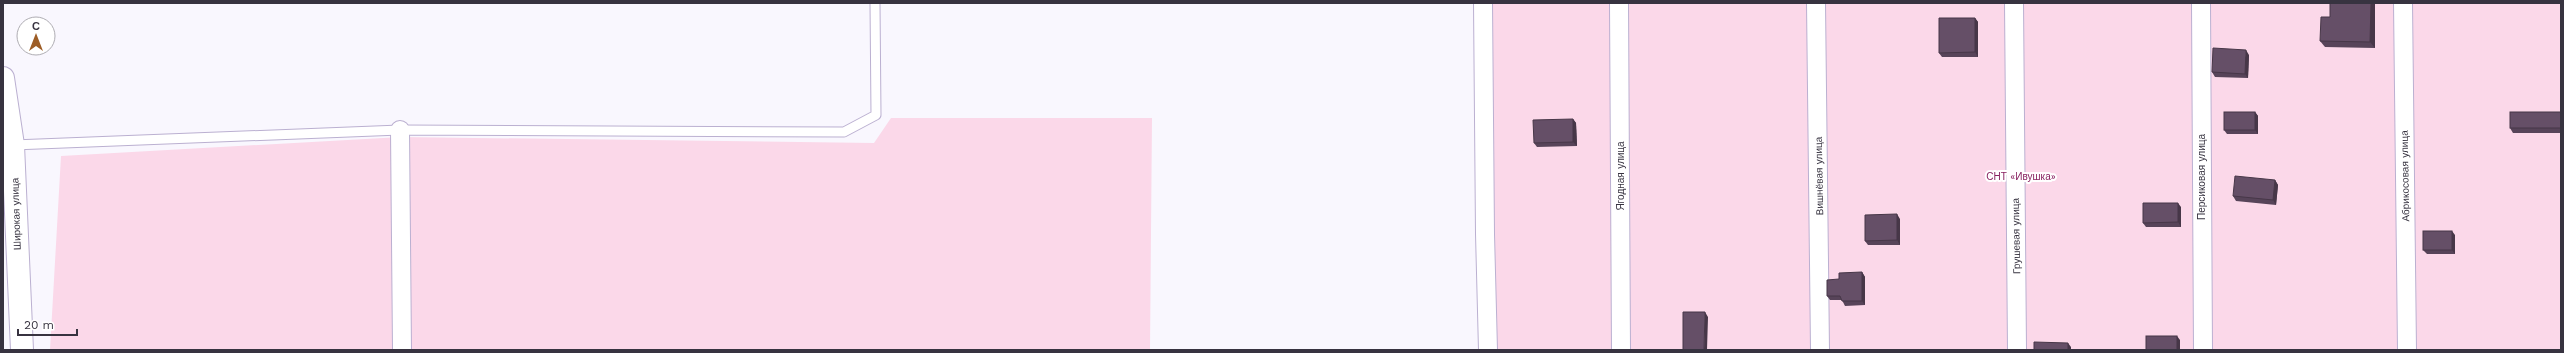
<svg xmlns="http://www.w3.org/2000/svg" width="2564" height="353" font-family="'Work Sans',sans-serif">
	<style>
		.green { fill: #fbd8e9 }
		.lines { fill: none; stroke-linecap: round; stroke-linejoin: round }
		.lane-casing { stroke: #bbb0d1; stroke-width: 11 }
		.street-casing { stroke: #bbb0d1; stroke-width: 20 }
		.secondary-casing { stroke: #bbb0d1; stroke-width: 24 }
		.lane { stroke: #fff; stroke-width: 9 }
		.street { stroke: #fff; stroke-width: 18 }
		.secondary { stroke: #fff; stroke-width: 22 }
		.wall { fill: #574459 }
		.shaded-wall { fill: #473748 }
		.building { fill: #654f67; stroke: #473748 }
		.labels { text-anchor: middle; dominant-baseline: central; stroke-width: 4; stroke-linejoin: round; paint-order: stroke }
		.street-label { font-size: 10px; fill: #373340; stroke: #fff }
		.park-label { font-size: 10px; fill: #882261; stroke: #fff }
	</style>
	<rect width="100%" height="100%" fill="#f9f7fe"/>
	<!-- green -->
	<g class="green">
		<polygon points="1475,3 2561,3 2561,350 1485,350"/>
		<polygon points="891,118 1152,118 1150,350 50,350 61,156 401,137 874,143"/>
	</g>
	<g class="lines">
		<defs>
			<polyline id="lane" points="13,145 400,130 844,132 876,115 875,3"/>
			<g id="street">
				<polyline points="1483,3 1485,234 1488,350"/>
				<polyline points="1619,3 1621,350"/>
				<polyline points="1816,3 1820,350"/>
				<polyline points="2014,3 2017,350"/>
				<polyline points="2201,3 2203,350"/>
				<polyline points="2403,3 2407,350"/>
				<polyline points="400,130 402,350"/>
			</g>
			<polyline id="secondary" points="3,78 13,145 22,350"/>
		</defs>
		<!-- lane casing -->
		<use href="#lane" class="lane-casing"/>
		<!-- street casing -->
		<use href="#street" class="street-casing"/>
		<!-- secondary casing -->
		<use href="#secondary" class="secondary-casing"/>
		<!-- lane -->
		<use href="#lane" class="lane"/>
		<!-- street -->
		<use href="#street" class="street"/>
		<!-- secondary -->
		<use href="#secondary" class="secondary"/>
	</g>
	<!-- wall -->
	<g class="wall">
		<polygon points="2375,3 2375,48 2325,47 2320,41 2330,17"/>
		<polygon points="1975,18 1978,22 1978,57 1942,57 1939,53"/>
		<polygon points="2249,55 2248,78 2215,77 2212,72"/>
		<polygon points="2255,112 2258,116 2258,134 2227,134 2224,130"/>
		<polygon points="2561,112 2561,133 2513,133 2510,128"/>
		<polygon points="1573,119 1576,123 1577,146 1537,147 1534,143"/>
		<polygon points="2275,180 2278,185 2276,205 2236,201 2233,196"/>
		<polygon points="2181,207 2181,227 2146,227 2143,223"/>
		<polygon points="1900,219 1900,245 1868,245 1865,241"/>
		<polygon points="2455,235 2455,254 2427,254 2423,250"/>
		<polygon points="1862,272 1865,277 1865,305 1845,306 1842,300 1830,300 1827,296 1839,279"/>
	</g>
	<!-- shaded-wall -->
	<g class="shaded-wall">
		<polygon points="2371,3 2375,3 2375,48 2370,42"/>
		<polygon points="1975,18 1978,22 1978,57 1975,52"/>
		<polygon points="2246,50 2249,55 2248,78 2245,74"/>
		<polygon points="2255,112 2258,116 2258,134 2255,130"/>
		<polygon points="1573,119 1576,123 1577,146 1573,142"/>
		<polygon points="2275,180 2278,185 2276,205 2273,200"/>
		<polygon points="2178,203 2181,207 2181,227 2178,222"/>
		<polygon points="1897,214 1900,219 1900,245 1897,240"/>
		<polygon points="2452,231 2455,235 2455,254 2452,250"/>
		<polygon points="1862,272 1865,277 1865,305 1862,301"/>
		<polygon points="1705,312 1708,317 1707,350 1704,350"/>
		<polygon points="2177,336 2180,340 2180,350 2177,350"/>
		<polygon points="2068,343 2071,347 2071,350 2068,350"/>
	</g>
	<!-- building -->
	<g class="building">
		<polygon points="2330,3 2371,3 2370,42 2320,41 2321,17 2330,17"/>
		<polygon points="1939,18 1975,18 1975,52 1939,53"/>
		<polygon points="2213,48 2246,50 2245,74 2212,72"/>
		<rect x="2224" y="112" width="31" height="18"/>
		<rect x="2510" y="112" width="51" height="16"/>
		<polygon points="1573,119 1573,142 1534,143 1533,120"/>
		<polygon points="2235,176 2275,180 2273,200 2233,196"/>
		<polygon points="2143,203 2178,203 2178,222 2143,223"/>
		<polygon points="1897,214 1897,240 1865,241 1865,215"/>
		<rect x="2423" y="231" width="29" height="19"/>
		<polygon points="1862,272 1862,301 1842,301 1840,296 1827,296 1827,280 1839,279 1839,273"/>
		<polygon points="1683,312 1705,312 1704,350 1683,350"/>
		<rect x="2146" y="336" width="31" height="14"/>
		<polygon points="2034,342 2068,343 2068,350 2034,350"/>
	</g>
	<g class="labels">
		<!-- street labels -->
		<g class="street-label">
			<text transform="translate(1620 176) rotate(-90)">Ягодная улица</text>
			<text transform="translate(1819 176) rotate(-91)">Вишнёвая улица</text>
			<text transform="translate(2405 176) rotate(-91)">Абрикосовая улица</text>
			<text transform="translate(2201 177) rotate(-90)">Персиковая улица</text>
			<text transform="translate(16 214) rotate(-92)">Широкая улица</text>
			<text transform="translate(2016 236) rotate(-91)">Грушевая улица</text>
		</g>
		<!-- park labels -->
		<g class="park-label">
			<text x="2021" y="176">СНТ «Ивушка»</text>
		</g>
	</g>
	<!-- border -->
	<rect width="2564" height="353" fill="none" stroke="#373340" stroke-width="8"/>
	<!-- north arrow -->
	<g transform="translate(36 36)"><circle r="19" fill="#ffffff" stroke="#afadb3"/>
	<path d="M0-3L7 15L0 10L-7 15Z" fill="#9d5d26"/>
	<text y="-6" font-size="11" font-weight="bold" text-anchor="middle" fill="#373340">С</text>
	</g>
	<!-- scale -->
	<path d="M18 329v6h59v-6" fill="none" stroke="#373340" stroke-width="2"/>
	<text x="24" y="329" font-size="12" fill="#373340" stroke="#ffffff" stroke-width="3" paint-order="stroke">20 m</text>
</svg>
